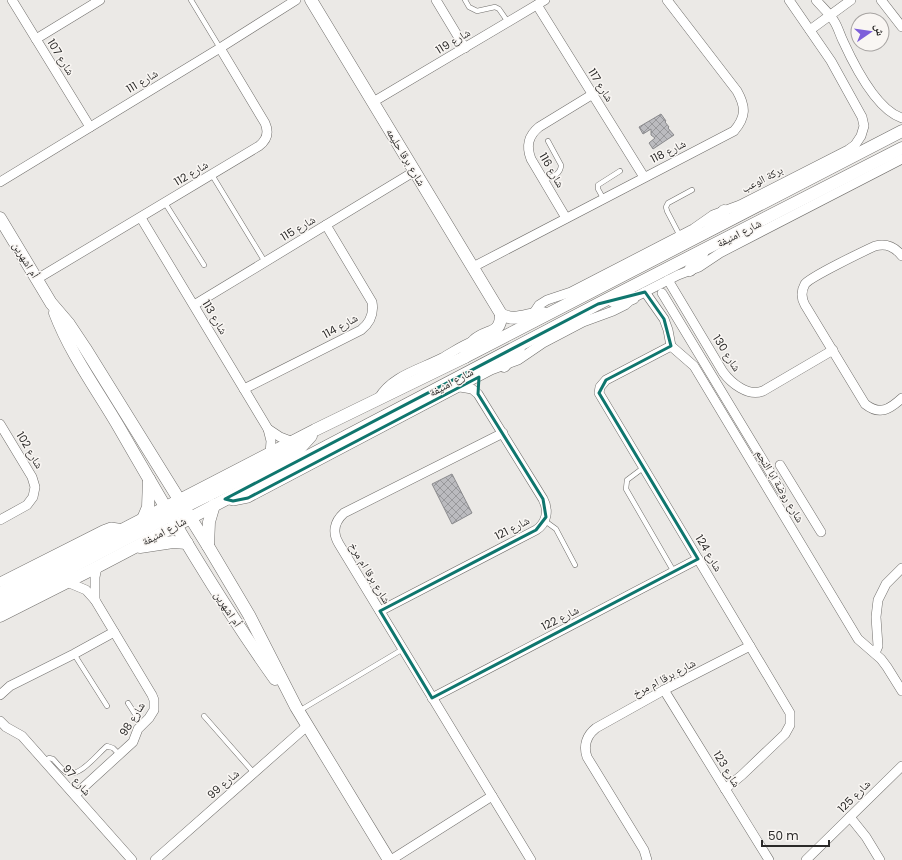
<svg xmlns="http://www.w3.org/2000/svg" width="902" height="860" font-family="Poppins,'Noto Naskh Arabic',sans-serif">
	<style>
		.building { fill: url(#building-cross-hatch); stroke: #8a8a8d }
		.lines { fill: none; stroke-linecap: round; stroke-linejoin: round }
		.lane-casing { stroke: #716f6c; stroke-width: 5.5 }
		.street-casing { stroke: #716f6c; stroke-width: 10 }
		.secondary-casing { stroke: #716f6c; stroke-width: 13 }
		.lane { stroke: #fff; stroke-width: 4.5 }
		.street { stroke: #fff; stroke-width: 9 }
		.secondary { stroke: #fff; stroke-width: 12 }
		.marked { fill: none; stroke: #0f766e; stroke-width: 3; stroke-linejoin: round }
		.labels { text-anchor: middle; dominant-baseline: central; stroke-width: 3; stroke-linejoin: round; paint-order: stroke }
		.street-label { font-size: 11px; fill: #2b2a29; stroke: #f9f6f3 }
	</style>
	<defs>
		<pattern id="building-cross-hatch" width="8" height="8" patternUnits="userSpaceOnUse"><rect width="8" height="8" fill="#bbbbbf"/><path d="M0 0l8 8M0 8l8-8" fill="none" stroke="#98989b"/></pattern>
	</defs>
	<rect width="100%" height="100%" fill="#ebe9e6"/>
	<!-- building -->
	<g class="building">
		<polygon points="661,114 666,121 665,122 669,127 668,128 674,135 653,149 649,143 655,138 651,135 651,129 643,134 639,127"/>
		<polygon points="452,474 472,513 452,524 432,484"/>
	</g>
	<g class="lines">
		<defs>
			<g id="lane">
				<polyline points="191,0 220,48"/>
				<polyline points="465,0 469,7 477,11 495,7 499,9 508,22"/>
				<polyline points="212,175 265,262"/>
				<path d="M544 180C551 177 561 175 561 165L548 141"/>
				<polyline points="603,198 598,189 598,185 620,171"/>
				<polyline points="165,203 204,265"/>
				<polyline points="680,236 667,211 666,207 668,203 692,190"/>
				<polyline points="643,468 627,480 626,489 674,572"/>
				<polyline points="545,521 556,529 575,565"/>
				<polyline points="74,654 107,706"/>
				<polyline points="128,703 142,725"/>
				<polyline points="299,711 403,649"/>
				<polyline points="204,716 254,773"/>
				<path d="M45 761 49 758 53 759C57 763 61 769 66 772 79 779 97 754 107 746L113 748 120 755"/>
			</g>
			<g id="street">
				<polyline points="12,0 90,127"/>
				<polyline points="436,0 465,48"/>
				<path d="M816 0C822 7 829 13 834 21 838 27 840 35 843 41 854 65 877 110 902 118"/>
				<polyline points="881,0 902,27"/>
				<polyline points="537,5 644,177"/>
				<polyline points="810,30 851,0"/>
				<polyline points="36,39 100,0"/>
				<polyline points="373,102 545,0"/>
				<polyline points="0,182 220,48 296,0"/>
				<polyline points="141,218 268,429 271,441 270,454"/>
				<path d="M566 218 531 159C526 146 528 136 539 127L593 94"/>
				<path d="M902 256C895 247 887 243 875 246 864 251 810 277 805 284 801 291 801 298 805 305L865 404C880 416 890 409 902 398"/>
				<path d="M473 267 734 131C746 117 746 107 737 91L667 0"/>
				<path d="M37 279 259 146C267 140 269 132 265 123L220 48"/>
				<path d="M668 280 723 372C731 383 748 397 763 391L833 350"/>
				<polyline points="645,292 664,319 668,330 671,346 694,366 858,639 881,659 887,667 902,691"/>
				<polyline points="662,293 781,490"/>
				<polyline points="194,305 415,171"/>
				<polyline points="533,314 539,305 547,300 571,292 693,229 713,215 740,205 848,150 855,145 861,136 864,126 862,117 831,61 789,0"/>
				<polyline points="671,346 606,380 600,387 599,393 790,713 790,725 785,734 742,775 725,789"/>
				<path d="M244 389 361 330C371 322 374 313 372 302L326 225"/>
				<path d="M379 398C391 376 421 369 442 358 453 352 462 345 474 341"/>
				<polyline points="0,424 32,477 35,487 33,497 27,505 0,520"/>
				<polyline points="268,429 280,437 293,442"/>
				<path d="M503 433 344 513C334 522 332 533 339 544L531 860"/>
				<polyline points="780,465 821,532"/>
				<polyline points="225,499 233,501 248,498 491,370 518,360 543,343 583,322 613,311 625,305 633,298 678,275 699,267 720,253 902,159"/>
				<polyline points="0,582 103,530 111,527 124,529"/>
				<polyline points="67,582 86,590 95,600 152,695 154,700 154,710 149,718 138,729 133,742 75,795"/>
				<polyline points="95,600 95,577 97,567"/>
				<path d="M380 611 536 530C547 523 549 510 543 499L478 394 472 389 460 387"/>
				<polyline points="875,653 878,646 876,617 878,600 886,584 902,568"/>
				<polyline points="664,690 769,860"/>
				<polyline points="0,695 10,686 74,654 114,632"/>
				<polyline points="432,698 698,559"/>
				<polyline points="0,721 6,727 22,736 132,860"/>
				<polyline points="850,817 866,837 880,860"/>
				<polyline points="155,860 307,726"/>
				<polyline points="391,860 492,796"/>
				<path d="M647 860 644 850 587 757C583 745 587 735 596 728L664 690 750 646"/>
				<polyline points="806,860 902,766"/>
			</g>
			<g id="secondary">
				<path d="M311 0 501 314C514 323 529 313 543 313"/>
				<polyline points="0,218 51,303 69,324 85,348 208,546 249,615 296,707 389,860"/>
				<polyline points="710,227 724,211"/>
				<polyline points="690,270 702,254"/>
				<polyline points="613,301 633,298"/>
				<path d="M55 313C71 355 98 391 120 429 169 514 218 599 275 679"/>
				<path d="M465 357C467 351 469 345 474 341 487 329 501 336 501 314"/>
				<polyline points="504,366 519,348"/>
				<polyline points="179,512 184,507 290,455 301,447 311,436"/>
				<polyline points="143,519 148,507 149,479"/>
				<polyline points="208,546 209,522 214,505"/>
				<polyline points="140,547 173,542 187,543"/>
				<polyline points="0,593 315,430 465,357 902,131"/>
				<polyline points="0,605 164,519 175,511"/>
				<polyline points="0,616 97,567 598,304 902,148"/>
			</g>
		</defs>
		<!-- lane casing -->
		<use href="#lane" class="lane-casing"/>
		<!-- street casing -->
		<use href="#street" class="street-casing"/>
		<!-- secondary casing -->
		<use href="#secondary" class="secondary-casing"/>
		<!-- lane -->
		<use href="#lane" class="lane"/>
		<!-- street -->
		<use href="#street" class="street"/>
		<!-- secondary -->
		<use href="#secondary" class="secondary"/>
	</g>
	<!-- marked area -->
	<path class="marked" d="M645 292 664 319 671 346 606 380 599 393 698 559 432 698 380 611 536 530 546 517 543 499 478 394 479 377 248 498 233 501 225 499 598 304Z"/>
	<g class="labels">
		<!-- street labels -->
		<g class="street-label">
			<text transform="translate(453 41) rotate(-31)">شارع 119</text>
			<text transform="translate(61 57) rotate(58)">شارع 107</text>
			<text transform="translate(142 81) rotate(-31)">شارع 111</text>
			<text transform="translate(601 85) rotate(58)">شارع 117</text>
			<text transform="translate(668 151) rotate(-27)">شارع 118</text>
			<text transform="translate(406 157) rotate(59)">شارع برقا حليمه</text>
			<text transform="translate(552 170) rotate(60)">شارع 116</text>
			<text transform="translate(191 173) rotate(-31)">شارع 112</text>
			<text transform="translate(762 179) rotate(-27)">بركة الوعب</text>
			<text transform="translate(298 228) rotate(-31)">شارع 115</text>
			<text transform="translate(739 233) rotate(-27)">شارع امنيفة</text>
			<text transform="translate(26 260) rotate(59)">أم اشهرين</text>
			<text transform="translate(215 317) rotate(59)">شارع 113</text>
			<text transform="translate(340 326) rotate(-29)">شارع 114</text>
			<text transform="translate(727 353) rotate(57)">شارع 130</text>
			<text transform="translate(451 382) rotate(-28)">شارع امنيفة</text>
			<text transform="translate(30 450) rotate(59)">شارع 102</text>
			<text transform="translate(780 486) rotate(59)">شارع روضة ابا النجم</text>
			<text transform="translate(512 528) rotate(-28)">شارع 121</text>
			<text transform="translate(164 531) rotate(-28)">شارع امنيفة</text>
			<text transform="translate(709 553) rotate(59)">شارع 124</text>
			<text transform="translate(370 573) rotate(59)">شارع برقا ام مرخ</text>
			<text transform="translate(228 609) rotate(57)">أم اشهرين</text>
			<text transform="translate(560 618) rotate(-27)">شارع 122</text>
			<text transform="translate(664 678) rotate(-28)">شارع برقا ام مرخ</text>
			<text transform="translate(132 719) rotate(-58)">شارع 98</text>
			<text transform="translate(727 769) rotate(58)">شارع 123</text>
			<text transform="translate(77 780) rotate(49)">شارع 97</text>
			<text transform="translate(223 784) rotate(-41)">شارع 99</text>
			<text transform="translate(854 796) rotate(-45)">شارع 125</text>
		</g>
	</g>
	<!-- north arrow -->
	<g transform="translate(870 32) rotate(77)"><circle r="19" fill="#f9f6f3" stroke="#a7a4a2"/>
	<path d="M0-3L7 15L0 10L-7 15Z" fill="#7d5fda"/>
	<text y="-6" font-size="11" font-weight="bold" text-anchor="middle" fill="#2b2a29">ش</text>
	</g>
	<!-- scale -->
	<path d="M762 840v6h67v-6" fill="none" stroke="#2b2a29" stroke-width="2"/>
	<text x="768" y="840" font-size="12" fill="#2b2a29" stroke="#f9f6f3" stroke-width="3" paint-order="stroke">50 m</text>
</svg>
